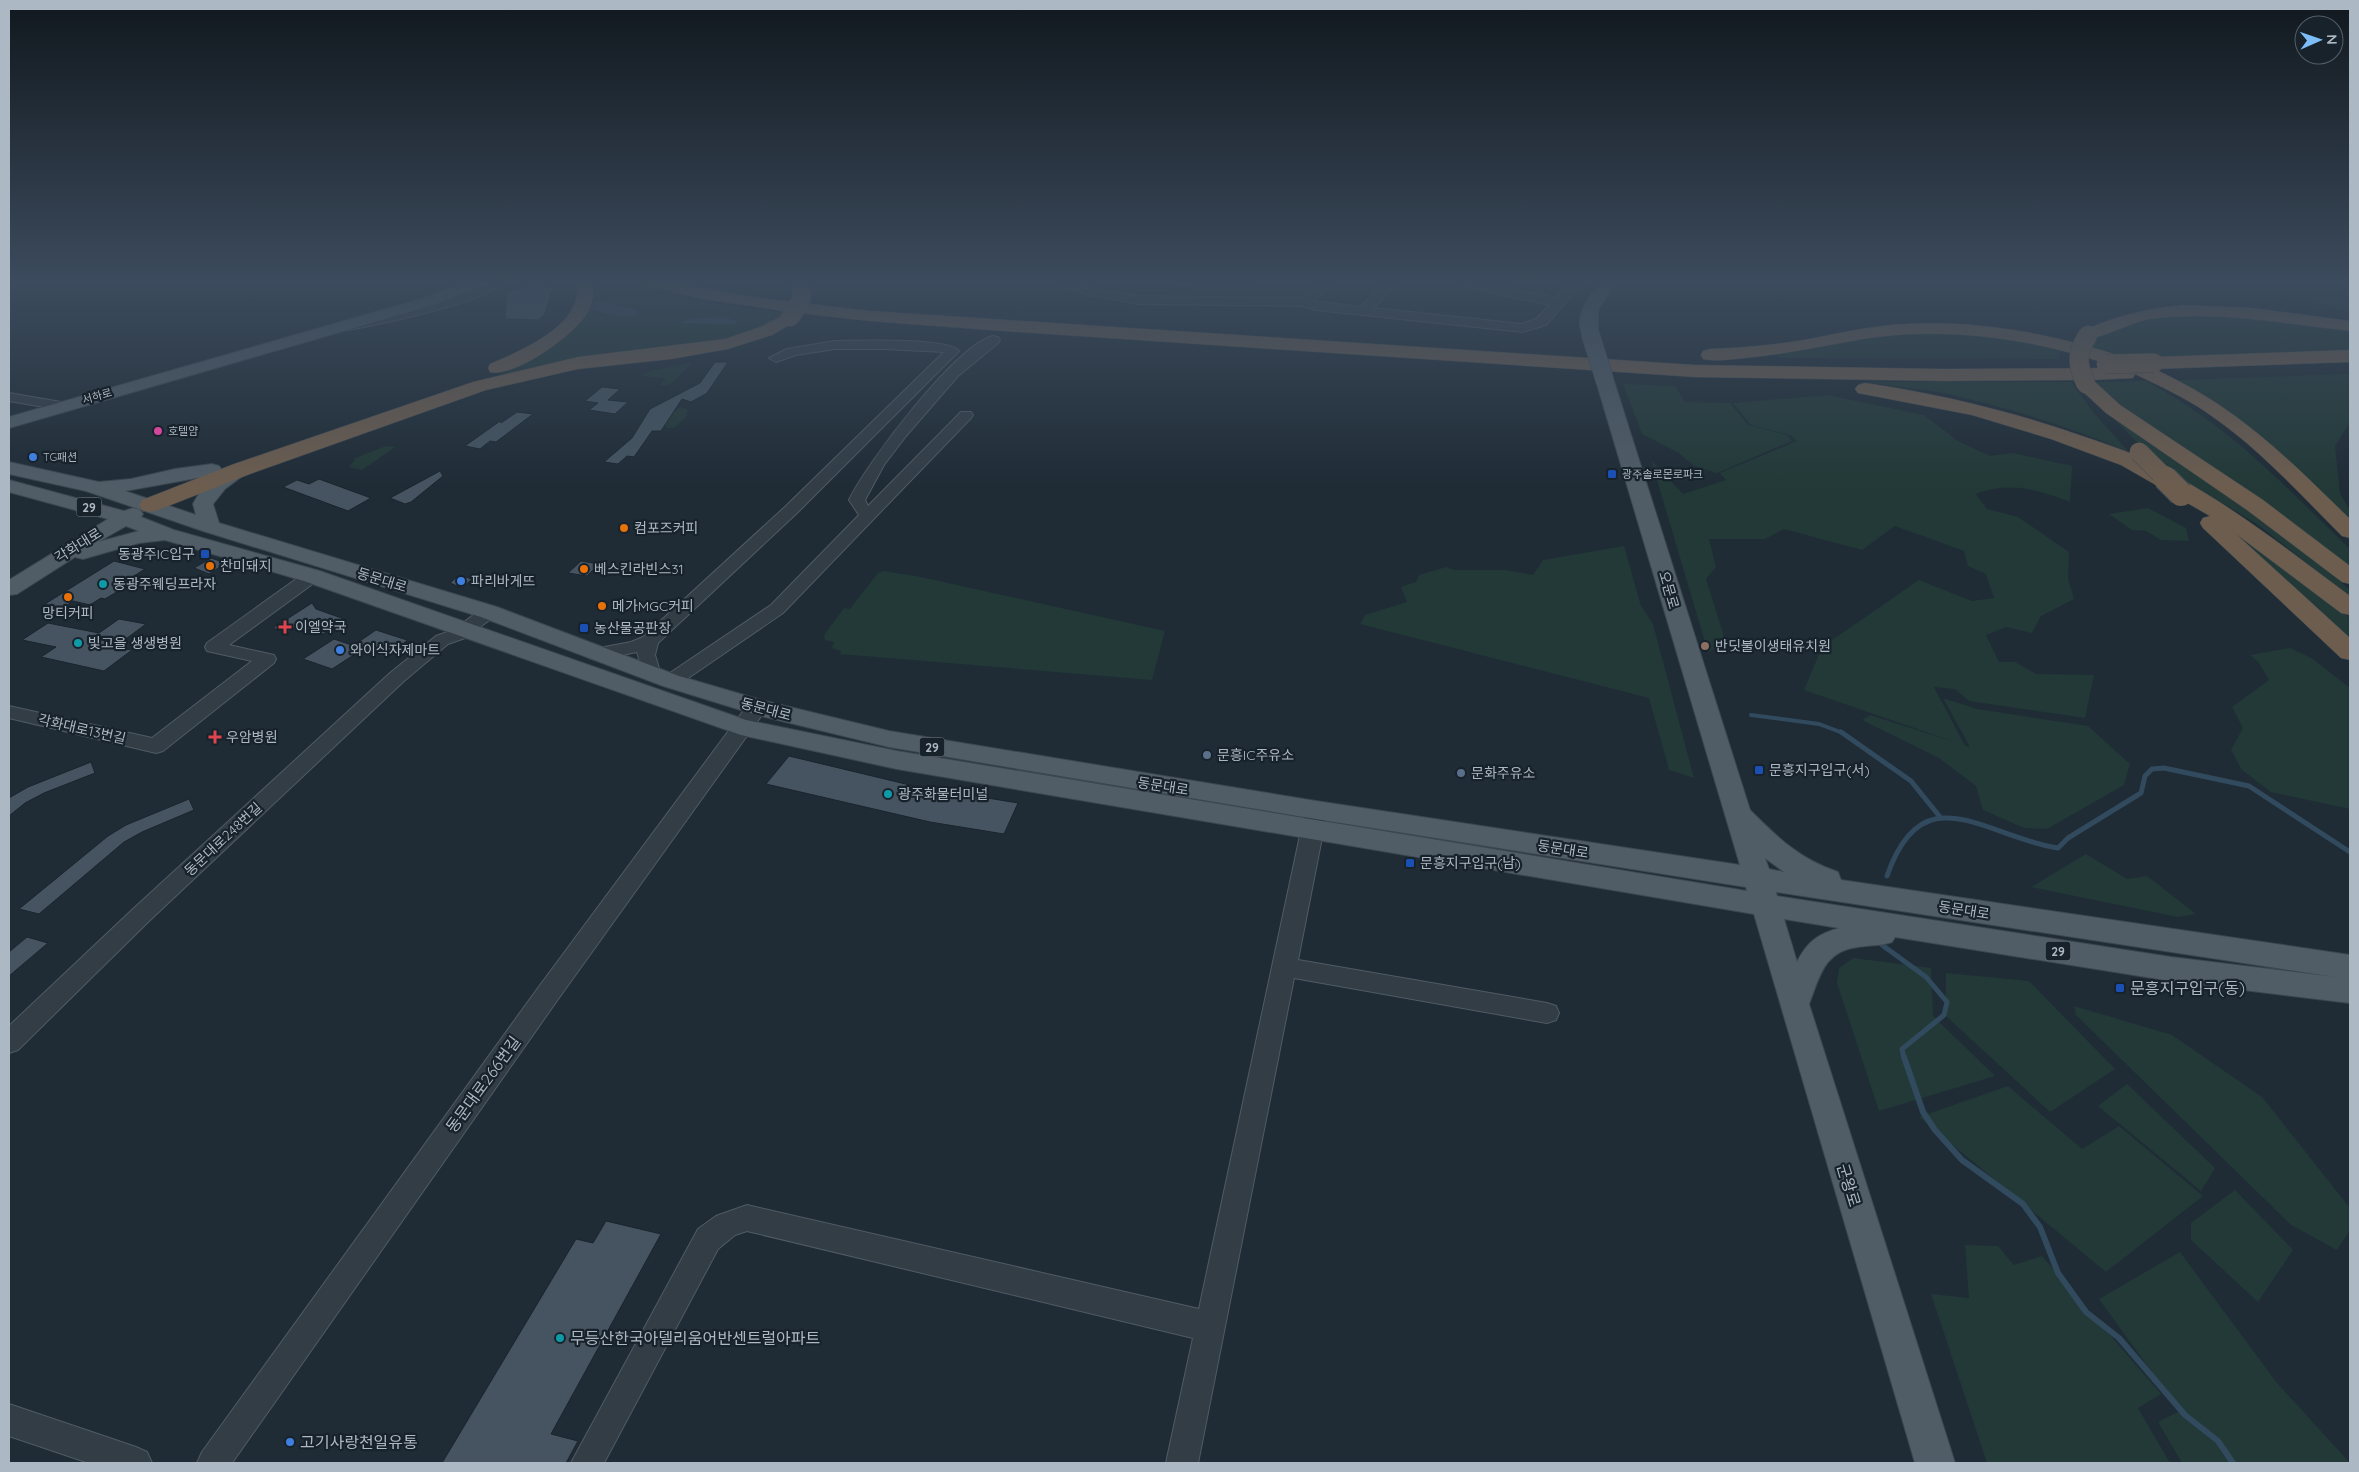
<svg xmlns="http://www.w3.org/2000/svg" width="2359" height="1472" font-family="Quicksand,'Noto Sans KR',sans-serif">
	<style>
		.green { fill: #223937 }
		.water { fill: #324a5e }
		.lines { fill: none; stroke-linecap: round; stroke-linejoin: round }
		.stream-far2 { stroke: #324a5e; stroke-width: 4 }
		.stream-far1 { stroke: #324a5e; stroke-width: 5 }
		.stream { stroke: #324a5e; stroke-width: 6 }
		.building { fill: #455460; stroke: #1a242d }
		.minor-casing { stroke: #505b65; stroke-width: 2 }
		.major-casing { stroke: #3c4650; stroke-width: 2 }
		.highway-casing { stroke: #3d4851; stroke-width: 1 }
		.minor { fill: #323d46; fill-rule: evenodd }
		.major { fill: #505d67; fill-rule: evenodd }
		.highway { fill: #6c5d4f; fill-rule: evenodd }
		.major-bridge-casing { stroke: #3c4650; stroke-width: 19; stroke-linecap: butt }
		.highway-bridge-far1-casing { stroke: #3d4851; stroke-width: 20; stroke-linecap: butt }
		.highway-bridge-casing { stroke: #3d4851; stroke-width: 26; stroke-linecap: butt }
		.major-bridge { stroke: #505d67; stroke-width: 18 }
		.highway-bridge-far1 { stroke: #6c5d4f; stroke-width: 19 }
		.highway-bridge { stroke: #6c5d4f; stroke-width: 24 }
		.hotel-dot { fill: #d1479c; stroke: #18222b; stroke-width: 2 }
		.shop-dot { fill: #3f7fe0; stroke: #18222b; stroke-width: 2 }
		.transit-dot { fill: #1a4fb4; stroke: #18222b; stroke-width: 2 }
		.food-dot { fill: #e8710a; stroke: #18222b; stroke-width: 2 }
		.culture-dot { fill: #0f9aa8; stroke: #18222b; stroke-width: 2 }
		.health-dot { fill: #e0444e; stroke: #18222b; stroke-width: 2 }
		.education-dot { fill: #8d6e63; stroke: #18222b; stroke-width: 2 }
		.service-dot { fill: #5c6f8a; stroke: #18222b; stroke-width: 2 }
		.labels { text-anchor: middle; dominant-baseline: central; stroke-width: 4.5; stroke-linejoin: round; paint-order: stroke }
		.far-street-label { font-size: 11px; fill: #acb8c4; stroke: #18222b }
		.far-poi-label { font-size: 11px; fill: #acb8c4; stroke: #18222b; text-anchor: start }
		.shield { fill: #18222b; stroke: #808b96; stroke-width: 1 }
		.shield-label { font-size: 12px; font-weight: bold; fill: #acb8c4 }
		.poi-label { font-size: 14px; fill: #acb8c4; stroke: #18222b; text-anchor: start }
		.street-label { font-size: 14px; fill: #acb8c4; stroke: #18222b }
		.near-poi-label { font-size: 16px; fill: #acb8c4; stroke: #18222b; text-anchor: start }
		.near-street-label { font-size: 16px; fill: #acb8c4; stroke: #18222b }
	</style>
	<rect width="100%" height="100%" fill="#1f2c36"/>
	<!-- green -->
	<g class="green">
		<path d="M590 280H617L713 303 785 313 770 326 748 337 487 381C522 365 605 329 590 280Z"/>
		<polygon points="726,280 796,280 800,283 803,292"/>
		<path d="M1727 280H1795C1782 291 1754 302 1737 292 1733 289 1730 283 1727 280Z"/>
		<polygon points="2032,280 2183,280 2160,282 2102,299 2032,283"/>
		<polygon points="2212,280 2350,280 2350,311 2346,311"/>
		<polygon points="2173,315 2225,315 2350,328 2350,350 2123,358 2090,346 2099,334 2133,321"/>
		<polygon points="1965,331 2061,346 2059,359 1780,358 1772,353 1866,335"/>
		<polygon points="689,363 692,364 669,385 660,385 665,380 664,378 641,376 650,371"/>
		<polygon points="2350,374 2350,422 2335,446 2340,493 2350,511 2350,526 2221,407 2177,380"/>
		<path d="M2145 381C2226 422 2285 486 2350 549V574L2332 558 2124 414 2094 382Z"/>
		<path d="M1865 382H2071L2094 413 2129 452C2070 427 2010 408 1948 394 1921 389 1892 386 1865 382Z"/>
		<polygon points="1623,384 1675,386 1685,402 1730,403 1748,425 1787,435 1792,441 1717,473 1694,466 1679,453 1642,434"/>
		<path d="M1827 395 1924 415 1958 441 1990 456 2013 453 2072 466 2070 502C2037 490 2011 481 1976 494L1987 509 2018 517 2069 552 2068 579 2074 599 2041 616 2032 633 2006 627 1986 635 1999 662H2015L2036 674 2094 675 2085 718 1969 701 1955 689 1934 687 1965 746 1970 747 1943 698 1977 709 2088 726 2130 764 2124 785 2047 829 2024 828 1983 810 1976 786 1939 758 1862 720 1870 715 1961 744 1804 690 1822 647 1919 580 1972 601 1994 598 1986 574 1968 566 1964 551 1895 526 1862 550 1784 529 1765 539H1709L1716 567 1706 579 1726 643 1708 652 1651 460 1683 494 1726 480 1720 473 1797 441 1790 435 1751 425 1733 403Z"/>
		<polygon points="680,407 689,410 686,413 688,415 674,428 667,428 665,425 668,422 668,417"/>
		<polygon points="2113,418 2234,496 2301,547 2350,590 2350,596 2257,524 2162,467"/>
		<polygon points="386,446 395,447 362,470 349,467 355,460 353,459"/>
		<polygon points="2197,503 2243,531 2350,618 2350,646 2235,541"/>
		<polygon points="2148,508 2186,528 2189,541 2161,540 2146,531 2132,530 2109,514"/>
		<polygon points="1624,546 1641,606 1653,624 1694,778 1669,770 1649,698 1360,624 1365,615 1407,602 1401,587 1416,582 1419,575 1446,567 1454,570 1506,570 1533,575 1543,560"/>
		<polygon points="884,571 921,577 1165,631 1152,680 840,654 841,651 832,648 834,642 825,640 824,635 844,608 850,609 878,573"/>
		<polygon points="2290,648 2313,659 2350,688 2350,809 2271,792 2242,770 2231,750 2243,728 2232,707 2269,680 2259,663 2250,655"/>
		<polygon points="2086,854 2127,879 2147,876 2196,914 2178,917 2031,887"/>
		<polygon points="1853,958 1931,968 1933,1016 1995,1076 1879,1111 1837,983 1839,968"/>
		<polygon points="1946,973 2029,981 2115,1069 2050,1112 1946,1016"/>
		<polygon points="2074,1006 2172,1035 2262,1097 2350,1208 2350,1230 2337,1250 2291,1225 2076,1015"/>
		<polygon points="2127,1084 2215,1168 2201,1191 2098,1106"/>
		<polygon points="2008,1086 2082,1149 2119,1126 2203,1196 2106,1272 1919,1117"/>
		<polygon points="2235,1190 2293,1250 2258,1302 2191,1240 2191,1223"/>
		<polygon points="1965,1245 1998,1246 2014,1265 2042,1256 2161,1394 2138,1408 2170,1463 1987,1463 1931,1294 1969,1298"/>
		<polygon points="2180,1252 2277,1383 2350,1463 2182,1463 2158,1422 2180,1411 2099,1299"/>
	</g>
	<!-- water -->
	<g class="water">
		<path d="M597 301 636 310 638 314C621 320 608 314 591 309L594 302Z"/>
		<polygon points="724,317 739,322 734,324 678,323 690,319"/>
	</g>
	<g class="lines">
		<!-- stream-far2 -->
		<polyline class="stream-far2" points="1751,715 1819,724 1843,733"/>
		<!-- stream-far1 -->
		<g class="stream-far1">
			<polyline points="1841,732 1911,781 1940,817"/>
			<path d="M1887 876C1923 772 1985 837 2058 848L2068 838 2141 793 2145 776 2152 769 2164 768 2249 786 2350 852"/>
			<polyline points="1882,945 1926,977 1947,1002 1944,1015 1902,1049 1904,1058"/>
		</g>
		<!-- stream -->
		<polyline class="stream" points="1904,1057 1923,1112 1935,1130 1962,1160 2023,1204 2040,1227 2058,1273 2086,1312 2119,1338 2185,1415 2218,1441 2233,1463"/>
	</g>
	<!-- building -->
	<g class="building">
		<polygon points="538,282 553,288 545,314 539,320 505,319 507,292"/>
		<polygon points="715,362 728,362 707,393 691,402 682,399 661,431 652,431 634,457 627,456 618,464 604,462 632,438 650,409 700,383"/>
		<polygon points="602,387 620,389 608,400 628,402 615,414 589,410 598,403 585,401"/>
		<polygon points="517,412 533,414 496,442 490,441 480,449 465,446 500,421 501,423"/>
		<polygon points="440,471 443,476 411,502 405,504 390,498"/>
		<polygon points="319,479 349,490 371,498 348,511 283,487 297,480 309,484"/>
		<polygon points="211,558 226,563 209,574 194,568"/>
		<polygon points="114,561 145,569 126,581 133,582 105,599 101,598 90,605 73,601 63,608 45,604"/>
		<polygon points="581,561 599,564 587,576 568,573"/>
		<polygon points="459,575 472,579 462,588 450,583"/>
		<polygon points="312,603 316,609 347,620 323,634 296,626 287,633 273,628"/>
		<polygon points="119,619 146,624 115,647 132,650 104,671 41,657 56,647 22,640 48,623 99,633"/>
		<polygon points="376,630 407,640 395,652 384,655 354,645"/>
		<polygon points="334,639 363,649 332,669 303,659"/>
		<polygon points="789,756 914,786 1018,803 1004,834 930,822 766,784"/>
		<polygon points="91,762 95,773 44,793 25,803 9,816 9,798 28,787"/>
		<polygon points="189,799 194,810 142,832 124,842 39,914 19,909 108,836 126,825"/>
		<polygon points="27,937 48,943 9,976 9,952"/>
		<polygon points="606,1221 661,1234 551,1434 578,1441 566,1463 442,1463 576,1239 593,1243"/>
	</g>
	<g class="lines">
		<defs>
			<g id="minor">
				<path d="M492 280H507C489 302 380 324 349 330L342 326 344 323C395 311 444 302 492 280Z"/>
				<polygon points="1050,280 1067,280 1091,288 1138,296 1301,298 1325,280 1338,280 1313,301 1360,307 1389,280 1402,280 1373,308 1522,324 1536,319 1550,305 1453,284 1447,280 1469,280 1556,298 1573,280 1585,280 1546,325 1523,332 1316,310 1303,306 1138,304 1089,295 1052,283"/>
				<path d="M1169 280H1268C1259 290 1191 284 1175 284Z"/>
				<path d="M993 336 998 337 1000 340 998 343 958 376 906 436 884 465 865 500 868 506 961 412H971L973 415 971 418 783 613 678 685 671 687 664 685 661 681 664 677 771 605 859 515 849 500C866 464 956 345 993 336Z"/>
				<path d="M835 341C856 341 948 337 959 351L798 512 658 643 655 655 661 675 659 679 652 681 645 679 637 652 596 660 589 658 587 654 589 650 631 642 643 637 786 506 944 352 884 349H835L796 355 776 362 769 358 787 349Z"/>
				<polygon points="9,393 61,402 68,406 61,410 9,401"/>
				<polygon points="312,571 318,572 321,576 318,580 229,645 274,655 276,659 274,663 163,751 156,753 9,718 9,706 152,738 252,661 207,651 205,647 207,643 306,572"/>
				<polygon points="489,607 495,608 498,612 495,616 465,638 448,644 404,681 148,922 18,1050 9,1053 9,1026 132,910 390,673 436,636 453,630 483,608"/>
				<polygon points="757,701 764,702 767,707 764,712 556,1002 232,1463 197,1463 202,1452 538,988 750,702"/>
				<polygon points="1316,804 1324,807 1327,812 1298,960 1547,1003 1556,1006 1559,1013 1556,1020 1547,1023 1294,978 1198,1463 1166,1463 1193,1338 747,1231 735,1235 718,1249 604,1463 571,1463 698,1229 716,1216 747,1205 1199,1309 1305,812 1308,807"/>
				<polygon points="9,1404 136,1447 147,1452 152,1463 89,1463 9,1436"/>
			</g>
			<g id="major">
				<polygon points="473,280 494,280 491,283 433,305 9,428 9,417 421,299"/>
				<path d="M1602 280H1618L1598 310V333L1590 338 1584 336C1571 317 1591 294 1602 280Z"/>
				<path d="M1605 376 1611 377 1614 381 1750 810C1778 838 1799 859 1838 872L1841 880 2350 955V1003L2171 981 1895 937 1892 942C1881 946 1870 945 1858 947 1824 951 1820 976 1809 1004L1955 1463H1915L1754 914 897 769 741 735 304 581 165 540 139 543 83 559 75 557 17 594 9 595V580L108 519 9 492V480L124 511 133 508 140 510 143 514 141 517 174 530 320 571 746 720 897 751 1747 891 1746 887 1316 819 889 747 757 715 663 686 481 617 203 531 86 491 9 474V462L99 482 131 479 175 469 212 464 219 466 222 470 219 474 125 491 196 515 193 504C202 487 224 461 246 467L249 471 225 489 213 504 219 523 497 607 679 676 761 700 889 731 1316 801 1740 865 1596 381 1599 377ZM126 526 139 531 98 542ZM1765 858 1784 872 1769 869ZM1776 892 2336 977 2171 957 1777 896ZM1784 919 1839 928C1818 934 1807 942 1797 962Z"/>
			</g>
			<g id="highway">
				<path d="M576 280H592C594 290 594 300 589 310 578 333 515 378 490 372L488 368 490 364C518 352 573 329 577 295 577 290 576 285 576 280Z"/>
				<path d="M637 280H665L752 297 870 311 1695 365 1944 369 2119 368C2041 340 1951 326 1869 338 1827 345 1787 354 1745 358 1732 359 1717 362 1703 359L1701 355 1703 351 1710 349C1742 348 1773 345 1804 340 1830 335 1856 329 1882 326 1972 316 2063 335 2146 365L2145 363 2147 359 2154 357 2350 350V362L2154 369C2238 407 2285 456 2350 519V538L2342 536C2299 493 2257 446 2206 412 2184 397 2160 386 2135 374L2133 378 2093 380 2120 405 2263 500 2350 566V584L2342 582 2247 510 2106 413 2079 388 2076 384 2079 380 1944 381 1695 377 1003 331 870 321 790 312 796 313 799 317 796 321 772 335 728 349 671 359 578 369 486 390 250 474 158 510 150 512 142 510 139 505 142 500 234 464 473 382 578 357 725 339 760 327 790 312 703 299 639 284Z"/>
				<polygon points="788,280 804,280 811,290 808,294 796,294"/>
				<path d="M2182 305 2252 308 2350 321V331C2283 324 2217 310 2150 319 2131 322 2095 342 2082 339L2079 335 2082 331C2115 316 2146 309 2182 305Z"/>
				<path d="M1865 383C1939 394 2011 411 2082 436 2100 442 2118 448 2135 455 2213 491 2282 545 2350 596V615L2341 613 2236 534 2350 638V660L2341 658 2203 528 2200 523 2203 518 2210 516 2121 465 2051 439 1972 415 1858 393 1855 389 1858 385Z"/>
			</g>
		</defs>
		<!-- minor casing -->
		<use href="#minor" class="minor-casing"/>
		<!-- major casing -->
		<use href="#major" class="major-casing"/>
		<!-- highway casing -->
		<use href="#highway" class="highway-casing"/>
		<!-- minor -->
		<use href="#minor" class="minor"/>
		<!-- major -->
		<use href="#major" class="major"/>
		<!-- highway -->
		<use href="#highway" class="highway"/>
		<defs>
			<polyline id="major-bridge" points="1590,333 1605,381"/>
			<g id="highway-bridge-far1">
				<polyline points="790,317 801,301 802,290"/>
				<polyline points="2106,364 2154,363"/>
				<path d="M2086 384C2077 365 2076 353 2088 335"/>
				<polyline points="2139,452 2166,479"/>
			</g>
			<polyline id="highway-bridge" points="2165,478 2181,494"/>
		</defs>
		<!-- major-bridge casing -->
		<use href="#major-bridge" class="major-bridge-casing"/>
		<!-- highway-bridge-far1 casing -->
		<use href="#highway-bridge-far1" class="highway-bridge-far1-casing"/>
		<!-- highway-bridge casing -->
		<use href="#highway-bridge" class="highway-bridge-casing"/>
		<!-- major-bridge -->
		<use href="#major-bridge" class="major-bridge"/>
		<!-- highway-bridge-far1 -->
		<use href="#highway-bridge-far1" class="highway-bridge-far1"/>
		<!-- highway-bridge -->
		<use href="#highway-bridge" class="highway-bridge"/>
	</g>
	<!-- sky -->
	<linearGradient id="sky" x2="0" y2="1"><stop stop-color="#11181e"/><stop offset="0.58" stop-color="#3c4b5d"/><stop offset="1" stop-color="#3c4b5d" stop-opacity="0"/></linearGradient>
	<rect width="2359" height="486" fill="url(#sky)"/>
	<!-- markers -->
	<circle class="hotel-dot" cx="158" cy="431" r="5"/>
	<g class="shop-dot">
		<circle cx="33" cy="457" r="5"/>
		<circle cx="461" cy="581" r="5"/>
		<circle cx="340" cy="650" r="5"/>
		<circle cx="290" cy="1442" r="5"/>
	</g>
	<g class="transit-dot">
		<rect x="1607" y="469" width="10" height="10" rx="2.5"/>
		<rect x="200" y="549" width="10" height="10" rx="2.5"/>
		<rect x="579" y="623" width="10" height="10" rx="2.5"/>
		<rect x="1754" y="765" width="10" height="10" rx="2.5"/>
		<rect x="1405" y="858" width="10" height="10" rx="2.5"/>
		<rect x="2115" y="983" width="10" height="10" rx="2.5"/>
	</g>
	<g class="food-dot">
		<circle cx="624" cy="528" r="5"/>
		<circle cx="210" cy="566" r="5"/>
		<circle cx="584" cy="569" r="5"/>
		<circle cx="68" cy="597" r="5"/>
		<circle cx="602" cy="606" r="5"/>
	</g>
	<g class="culture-dot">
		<circle cx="103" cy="584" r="5"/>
		<circle cx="78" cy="643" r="5"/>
		<circle cx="888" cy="794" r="5"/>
		<circle cx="560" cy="1338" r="5"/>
	</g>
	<g class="health-dot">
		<path d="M282.5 619.5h5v5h5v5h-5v5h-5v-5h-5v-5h5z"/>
		<path d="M212.5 729.5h5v5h5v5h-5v5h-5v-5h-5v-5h5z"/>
	</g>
	<circle class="education-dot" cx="1705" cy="646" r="5"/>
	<g class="service-dot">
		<circle cx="1207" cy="755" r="5"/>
		<circle cx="1461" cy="773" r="5"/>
	</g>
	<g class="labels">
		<!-- far-street labels -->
		<g class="far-street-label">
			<text transform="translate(97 396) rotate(-16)">서하로</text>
		</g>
		<!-- far-poi labels -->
		<g class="far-poi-label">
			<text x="168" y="431">호텔얌</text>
			<text x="43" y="457">TG패션</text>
			<text x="1622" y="474">광주솔로몬로파크</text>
		</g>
		<!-- shield labels -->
		<g class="shield">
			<rect x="76.5" y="497.5" width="25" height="19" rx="4"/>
			<rect x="919.5" y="737.5" width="25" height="19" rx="4"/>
			<rect x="2045.5" y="941.5" width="25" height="19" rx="4"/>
		</g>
		<g class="shield-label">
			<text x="89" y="507">29</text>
			<text x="932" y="747">29</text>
			<text x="2058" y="951">29</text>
		</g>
		<!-- poi labels -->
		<g class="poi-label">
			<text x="634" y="528">컴포즈커피</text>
			<text x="195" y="554" text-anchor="end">동광주IC입구</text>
			<text x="220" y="566">찬미돼지</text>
			<text x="594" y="569">베스킨라빈스31</text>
			<text x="471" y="581">파리바게뜨</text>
			<text x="113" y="584">동광주웨딩프라자</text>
			<text x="612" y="606">메가MGC커피</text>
			<text x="68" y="613" text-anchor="middle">망티커피</text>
			<text x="295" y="627">이엘약국</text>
			<text x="594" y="628">농산물공판장</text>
			<text x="88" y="643">빛고을 생생병원</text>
			<text x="1715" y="646">반딧불이생태유치원</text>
			<text x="350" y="650">와이식자제마트</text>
			<text x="226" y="737">우암병원</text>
			<text x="1217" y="755">문흥IC주유소</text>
			<text x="1769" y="770">문흥지구입구(서)</text>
			<text x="1471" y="773">문화주유소</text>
			<text x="898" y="794">광주화물터미널</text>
			<text x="1420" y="863">문흥지구입구(남)</text>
		</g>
		<!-- street labels -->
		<g class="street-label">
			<text transform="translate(78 545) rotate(-32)">각화대로</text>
			<text transform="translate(382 580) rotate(17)">동문대로</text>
			<text transform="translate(1669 590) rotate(74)">오문로</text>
			<text transform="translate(766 709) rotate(15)">동문대로</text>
			<text transform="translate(82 729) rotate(13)">각화대로13번길</text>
			<text transform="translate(1163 786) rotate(9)">동문대로</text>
			<text transform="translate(223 839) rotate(-43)">동문대로248번길</text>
			<text transform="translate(1563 849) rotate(9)">동문대로</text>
			<text transform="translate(1964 910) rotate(9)">동문대로</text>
		</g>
		<!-- near-poi labels -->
		<g class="near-poi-label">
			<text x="2130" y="988">문흥지구입구(동)</text>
			<text x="570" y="1338">무등산한국아델리움어반센트럴아파트</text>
			<text x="300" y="1442">고기사랑천일유통</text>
		</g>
		<!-- near-street labels -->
		<g class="near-street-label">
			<text transform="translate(483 1084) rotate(-54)">동문대로266번길</text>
			<text transform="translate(1849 1185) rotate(73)">군왕로</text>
		</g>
	</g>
	<!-- border -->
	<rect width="2359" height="1472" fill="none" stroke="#acb8c4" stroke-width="20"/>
	<!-- north arrow -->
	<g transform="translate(2319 40) rotate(88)"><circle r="24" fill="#18222b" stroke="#535e68"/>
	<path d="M0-4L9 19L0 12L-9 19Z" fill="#7dbdf8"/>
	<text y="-8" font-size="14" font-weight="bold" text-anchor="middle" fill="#acb8c4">N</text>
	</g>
</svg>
